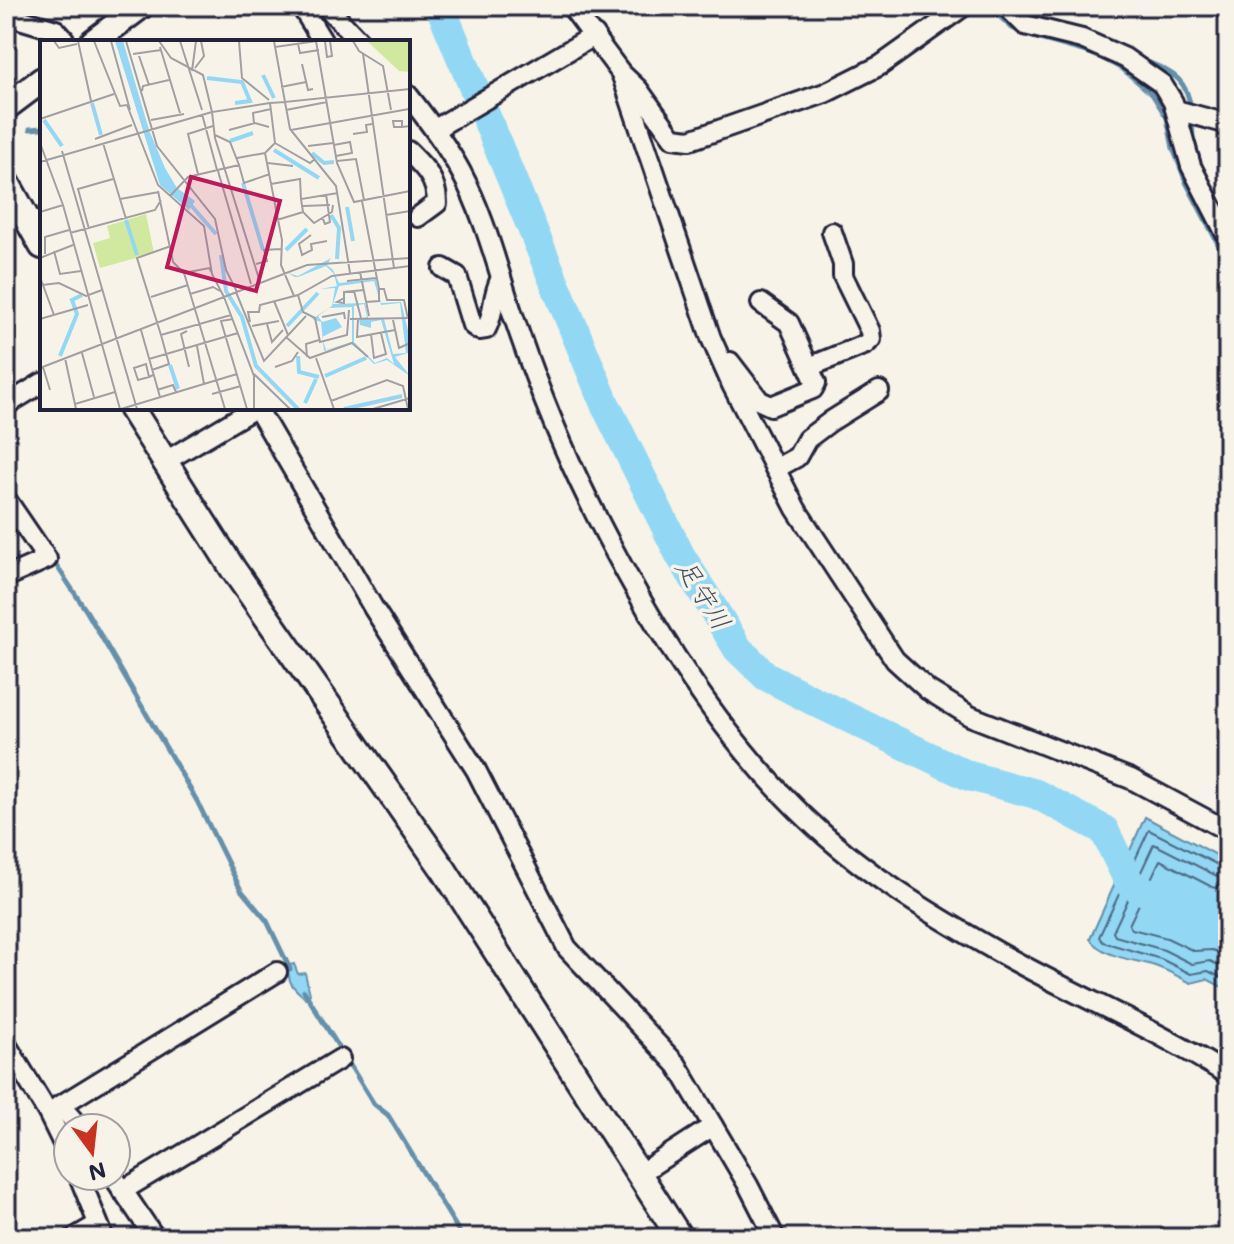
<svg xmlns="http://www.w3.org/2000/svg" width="1234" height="1244" font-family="Mali,'Klee One',sans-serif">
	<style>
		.water { fill: #92d8f4; stroke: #658faa; stroke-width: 2 }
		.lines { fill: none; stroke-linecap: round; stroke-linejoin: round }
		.shore { stroke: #4f6b85; stroke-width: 2 }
		.stream { stroke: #658faa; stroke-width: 5 }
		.river { stroke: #92d8f4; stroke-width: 30 }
		.street-casing { stroke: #22223b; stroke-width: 24 }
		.secondary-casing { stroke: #22223b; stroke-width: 30 }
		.street { stroke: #f7f3e8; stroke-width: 18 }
		.secondary { stroke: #f7f3e8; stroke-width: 24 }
		.labels { text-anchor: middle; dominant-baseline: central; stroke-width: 7; stroke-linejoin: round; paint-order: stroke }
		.water-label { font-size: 26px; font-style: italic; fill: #3e5069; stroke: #f7f3e8 }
		.inset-river { fill: none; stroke: #92d8f4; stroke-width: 4 }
		.inset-road { fill: none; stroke: #a29fa3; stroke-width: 2 }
		.view { fill: #c2185b; fill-opacity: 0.15; stroke: #c2185b; stroke-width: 4 }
		.inset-edge { fill: none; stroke: #22223b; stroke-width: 4 }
	</style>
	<rect width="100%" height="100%" fill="#f7f3e8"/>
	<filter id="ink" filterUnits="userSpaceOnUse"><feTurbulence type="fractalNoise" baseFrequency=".0125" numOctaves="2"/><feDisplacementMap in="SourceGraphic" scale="16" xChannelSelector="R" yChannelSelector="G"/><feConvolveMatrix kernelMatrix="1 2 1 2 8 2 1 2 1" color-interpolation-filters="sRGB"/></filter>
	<g filter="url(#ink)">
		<!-- water -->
		<g class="water">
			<path d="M1145 817 1228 861V990L1207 979 1191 983C1179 977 1167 970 1155 966 1133 959 1104 958 1090 939Z"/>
			<path d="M294 964 298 974 305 973 310 994 305 998C291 985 290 986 287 966Z"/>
		</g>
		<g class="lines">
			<!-- shore -->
			<g class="shore">
				<polyline points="1228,868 1222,867 1149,830 1099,937 1103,942 1161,959 1191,974 1208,971 1228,981"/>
				<polyline points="1228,878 1217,876 1154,844 1113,932 1115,936 1164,950 1192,964 1210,961 1228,970"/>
				<polyline points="1228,890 1212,887 1160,860 1129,925 1132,929 1167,938 1194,951 1212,950 1228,956"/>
			</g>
			<!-- stream -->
			<g class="stream">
				<polyline points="988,6 1012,28 1033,37 1097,55 1124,70 1152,94 1167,118 1173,148 1186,182 1228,263"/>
				<polyline points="1020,8 1029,15 1062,25"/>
				<path d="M1141 59C1169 72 1187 75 1191 110"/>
				<polyline points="1192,120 1193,138 1202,169"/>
				<polyline points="30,129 42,128"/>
				<polyline points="51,557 87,612 197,801 241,890 267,921 290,969"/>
				<polyline points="304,991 374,1104 388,1115 463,1238"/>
			</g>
			<!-- river -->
			<polyline class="river" points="440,6 605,404 680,555 738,649 766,676 814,701 969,776 1036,794 1104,830 1130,884 1151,894"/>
			<defs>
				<g id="street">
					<polyline points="301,6 323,42"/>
					<polyline points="326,6 360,42"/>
					<polyline points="571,6 621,73 638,89 673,138 690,140 825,93 881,65 964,6"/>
					<polyline points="1006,6 1025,25 1082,39 1125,58 1162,84 1173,102 1191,166 1228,238"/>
					<polyline points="6,15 56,30 64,39"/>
					<polyline points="621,73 711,338 732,385 796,509 895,660 928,690 970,716 1131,779 1228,831"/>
					<path d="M408 95C427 119 446 144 461 172 484 215 496 263 511 309 531 369 553 426 580 483 637 602 711 728 807 819 863 873 931 914 998 952 1074 995 1155 1028 1228 1075"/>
					<polyline points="1176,110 1228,124"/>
					<polyline points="435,129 595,35"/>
					<path d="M408 151C424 167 437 179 437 203L418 217"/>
					<path d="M443 268 457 276 472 325 479 330 486 329C495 313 491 297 501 278"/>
					<polyline points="730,362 760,401 771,406 813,389 816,383 789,323 761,303"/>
					<polyline points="809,367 866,344 871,339 870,331 843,276 843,264 832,232"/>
					<polyline points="6,405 42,383"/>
					<polyline points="257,408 374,609 476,770 567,948 677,1065 748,1185 775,1238"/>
					<polyline points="164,462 255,408"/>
					<polyline points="775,469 797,457 807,439 831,421 879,391"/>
					<polyline points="6,499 47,559 6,577"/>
					<polyline points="6,1044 48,1113 68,1154"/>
					<polyline points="60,1105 80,1128"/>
					<polyline points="48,1113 277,972"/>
					<polyline points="639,1174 713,1126"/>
					<polyline points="79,1176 104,1238"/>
					<polyline points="113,1176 155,1238"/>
					<polyline points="122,1191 340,1059"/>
					<polyline points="74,1238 98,1224"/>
				</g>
				<g id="secondary">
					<polyline points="93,42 141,6"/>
					<polyline points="6,107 42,80"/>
					<polyline points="6,181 42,246"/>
					<polyline points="131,408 233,569 444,870 680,1238"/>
				</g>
			</defs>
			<!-- street casing -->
			<use href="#street" class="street-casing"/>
			<!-- secondary casing -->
			<use href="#secondary" class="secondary-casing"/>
			<!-- street -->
			<use href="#street" class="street"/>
			<!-- secondary -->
			<use href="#secondary" class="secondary"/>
		</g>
	</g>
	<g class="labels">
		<!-- water labels -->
		<g class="water-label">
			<text transform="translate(704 594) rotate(58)">足守川</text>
		</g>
	</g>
	<!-- overview -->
	<g transform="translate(40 40)">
		<rect width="370" height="370" fill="#f7f3e8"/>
		<path d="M327 1H370V32L359 31ZM106 174 114 213 60 228 53 203 70 198 67 186Z" fill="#d1e99f"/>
		<path d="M75 1H83L109 90 125 128 137 148 155 161 149 170 120 145ZM291 218 287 225 293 230 299 243 336 239 341 263 361 262 370 298 368 313 355 317 370 336 347 320 334 324 313 303 284 311 281 282 272 279 292 266 295 248 280 249 297 246 294 234 286 226 258 237H255L248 233 258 236ZM334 241 341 265 360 263 366 313 353 314 344 279 328 278 325 263 293 264 299 246ZM324 264 327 277 319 279 320 285 331 288V282L341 280 354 324 347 318 335 323 314 302V266ZM312 267V302L286 310 282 297 302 287 296 278 282 282 278 276 289 268Z" fill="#92d8f4" fill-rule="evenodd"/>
		<path class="inset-river" d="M223 35 234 58M167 38 202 42 210 61 195 63M52 63 61 95M4 80 22 106M190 101 213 93M234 110 279 138M272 113 284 123 294 122M203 143 223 210M149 163 176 194M307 167 313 201M291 175 299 188 297 219M86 180 97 215M246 210 267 189M181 215 186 251 202 277 216 326 258 369M247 286 278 253M20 316 37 274 32 260 42 255M258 316 259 332 279 337M130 325 138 349M285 336 326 318M265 363 276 339M304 369 362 356"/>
		<path class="inset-road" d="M14 1 19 8 37 4M38 1 51 61M54 1 80 66 87 65 118 145 164 186 172 234 184 257M71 1 90 70M86 1 117 106 175 179 186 230 197 252M140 1 162 70M199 1 202 38 229 60M234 1 245 62 370 49M276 1 297 123 314 162 370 151M285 1 287 17 292 16 290 1M313 1 319 11 343 26 351 70M258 4 260 13 279 10M120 7 140 73M235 7 277 1M93 14 121 10M323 14 354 228M99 16 109 45M262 24 268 50 273 49M155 28 164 16 161 1M152 31 156 1M241 47 266 42M102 51 103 46 129 40M230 63 235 103 270 123 275 119M246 70 287 62M162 74 177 130M0 79 74 54M111 80 144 74M214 84 213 73 231 69M362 87V81H353L354 87H362L370 86M189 90 215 83 229 87M251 90 369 69M313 94 327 92 326 85 332 84M55 99 92 85M0 103 23 165 80 369M63 103 80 159M294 105 310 102 312 113 296 116M268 106 293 103M22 111 97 369M225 113 242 200 241 225 254 256M197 118 225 113 235 103M297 121 316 119 324 160M0 122 172 72 163 35 131 18 119 1M228 123 253 126M199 125 204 143 230 134M178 131 211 244M158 134 148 94 173 86M231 144 260 139 261 159M118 151 133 222 144 233 185 369M130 156 148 137 199 125 190 102 175 95M322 161 339 249H344L347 260H364L368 279M293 165 292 172 274 183 263 172 261 159 298 153M263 166 290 165M0 172 23 165M346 175 370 171M282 177 285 184 290 182 286 154M86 179 80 159 119 152M237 180 263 172M49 189 38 149 73 139M30 193 115 170 121 160M271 195 259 204 262 215 272 210 271 204 287 201M131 206 97 218 121 295 191 275M14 211 20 234 41 231M5 214V197L29 190M0 218 33 205M216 224 227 221 224 210 241 209M320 232 329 276M144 233 169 228 172 233M0 237 14 275M307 241 336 238M220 242 175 98 172 72 230 63 245 62 250 89 296 146 310 233M2 245 19 243 46 256 62 250M314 251 321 278M196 252 224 321 266 276M150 254 173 247 180 251M258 255 263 272 275 278 280 302 307 295 309 270M111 257 148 245M184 257 214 336V369M304 258 297 262 304 263V252L324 250M234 261 248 295M326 262 339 261V249M282 277 304 273 305 279M0 279 48 265M193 279 181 281 207 369M310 279 370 278M318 279 317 297 355 290M353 280 359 308 370 303M210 282 208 272H219L220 265 258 255 292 236 370 226M227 284 232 302 243 290M212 286 239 281M101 290 120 357M147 291 141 294 149 327M331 294 334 318 346 314 341 293M246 297 270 318 312 303 328 317M157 306 164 344M42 313 54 357M267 317 266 304 279 300M25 318 36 369M276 318 294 369M109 319 198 293M3 327 10 350M235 327 252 321 258 312M0 328 267 225 370 218M112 330 129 324 121 295M214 334 250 369M109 337 106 324 94 328 98 340 109 337 113 335M117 350 133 345 136 352M172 354 201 346M291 361 347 340 363 346 368 369M35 364 75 352M81 369 197 334M333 369 370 358"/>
		<path class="view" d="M151 137 240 161 216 251 127 227Z"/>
		<rect width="370" height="370" class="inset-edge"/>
	</g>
	<!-- margin -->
	<rect width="1234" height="1244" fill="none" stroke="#f7f3e8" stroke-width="32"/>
	<rect x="16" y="16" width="1202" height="1212" fill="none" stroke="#22223b" stroke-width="3" filter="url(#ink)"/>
	<!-- north arrow -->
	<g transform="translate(92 1152) rotate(165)"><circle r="38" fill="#f7f3e8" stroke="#a29fa3" stroke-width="2"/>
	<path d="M0-6L14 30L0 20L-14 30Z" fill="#c8321e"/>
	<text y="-12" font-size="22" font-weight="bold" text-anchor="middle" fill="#22223b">N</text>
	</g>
</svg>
